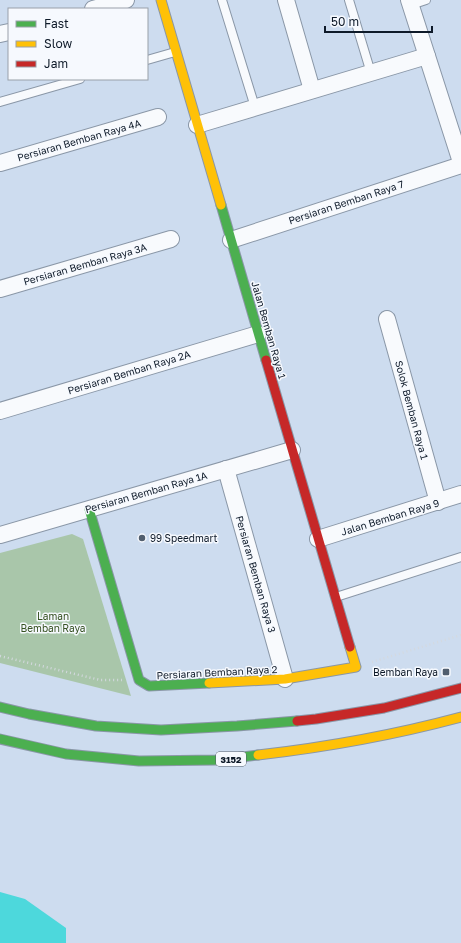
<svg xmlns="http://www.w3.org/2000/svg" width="461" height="943" font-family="'Golos Text',sans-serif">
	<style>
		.green { fill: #a9c6aa }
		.water { fill: #4dd8dc }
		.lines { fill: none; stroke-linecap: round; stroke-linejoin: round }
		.lane-casing { stroke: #8a97a7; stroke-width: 10 }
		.street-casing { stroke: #8a97a7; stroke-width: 18 }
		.fast-casing { stroke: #8a97a7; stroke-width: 11 }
		.slow-casing { stroke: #8a97a7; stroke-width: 11 }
		.jam-casing { stroke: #8a97a7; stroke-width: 11 }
		.path { stroke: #d4d9df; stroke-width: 2.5; stroke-dasharray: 1 3; stroke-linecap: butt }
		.lane { stroke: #f8fafd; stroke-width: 8 }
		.street { stroke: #f8fafd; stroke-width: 16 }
		.fast { stroke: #4caf50; stroke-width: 9 }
		.slow { stroke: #ffc107; stroke-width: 9 }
		.jam { stroke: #c62828; stroke-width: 9 }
		.poi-dot { fill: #515e6e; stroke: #f6f9fe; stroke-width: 1.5 }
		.labels { text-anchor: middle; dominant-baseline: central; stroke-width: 3; stroke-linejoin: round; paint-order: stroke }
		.shield { fill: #f6f9fe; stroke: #545d69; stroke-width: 1 }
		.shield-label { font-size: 9px; font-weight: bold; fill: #0e1a29 }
		.street-label { font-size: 10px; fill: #0e1a29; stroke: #f6f9fe }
		.poi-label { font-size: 10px; fill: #0e1a29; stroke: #f6f9fe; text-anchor: start }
		.park-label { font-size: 10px; fill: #365122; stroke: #f6f9fe }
	</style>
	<rect width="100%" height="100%" fill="#cddcef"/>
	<!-- green -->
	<polygon class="green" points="72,534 83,539 131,696 0,663 0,553"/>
	<!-- water -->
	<polygon class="water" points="0,892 25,899 66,928 66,943 0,943"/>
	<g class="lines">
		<defs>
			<g id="lane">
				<polyline points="222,0 255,107"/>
				<polyline points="349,0 371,73"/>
				<polyline points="411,5 426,0"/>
				<polyline points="147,60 175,52"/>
				<polyline points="0,102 80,79"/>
				<polyline points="336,597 461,557"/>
			</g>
			<g id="street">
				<polyline points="286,0 312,90"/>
				<polyline points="409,0 461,162"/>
				<polyline points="93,9 126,0"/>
				<polyline points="0,34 9,32"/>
				<polyline points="197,125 427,56"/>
				<polyline points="0,163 158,117"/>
				<polyline points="231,240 461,165"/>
				<polyline points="0,289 171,239"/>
				<polyline points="387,319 438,502"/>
				<polyline points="0,411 258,334"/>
				<polyline points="226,469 285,679"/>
				<polyline points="0,535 292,450"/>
				<polyline points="318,539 461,494"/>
			</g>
			<g id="fast">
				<polyline points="221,205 266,360"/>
				<polyline points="89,509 139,680 149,686 209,683"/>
				<polyline points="0,707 29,714 96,726 161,730 237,726 297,721"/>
				<polyline points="0,739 66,754 139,761 218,760 258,755"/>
			</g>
			<g id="slow">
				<polyline points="161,0 221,205"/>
				<polyline points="209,683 285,679 356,667 350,647"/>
				<path d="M258 755C327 747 394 735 461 717"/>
			</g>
			<g id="jam">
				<polyline points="266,360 350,647"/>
				<polyline points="297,721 316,719 384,708 461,688"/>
			</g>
		</defs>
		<!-- lane casing -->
		<use href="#lane" class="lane-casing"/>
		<!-- street casing -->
		<use href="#street" class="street-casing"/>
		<!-- fast casing -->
		<use href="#fast" class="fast-casing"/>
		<!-- slow casing -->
		<use href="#slow" class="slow-casing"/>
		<!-- jam casing -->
		<use href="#jam" class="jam-casing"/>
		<!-- path -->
		<g class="path">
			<polyline points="0,656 100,680 122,680"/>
			<polyline points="372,662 461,635"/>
		</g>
		<!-- lane -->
		<use href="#lane" class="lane"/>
		<!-- street -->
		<use href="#street" class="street"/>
		<!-- fast -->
		<use href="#fast" class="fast"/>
		<!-- slow -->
		<use href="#slow" class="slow"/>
		<!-- jam -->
		<use href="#jam" class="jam"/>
	</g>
	<!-- markers -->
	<g class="poi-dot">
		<circle cx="142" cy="538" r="4"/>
		<rect x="442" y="668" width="8" height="8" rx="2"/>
	</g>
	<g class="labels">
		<!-- shield labels -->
		<rect class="shield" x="216" y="752" width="30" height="14" rx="3"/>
		<g class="shield-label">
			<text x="231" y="759">3152</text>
		</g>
		<!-- street labels -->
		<g class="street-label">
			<text transform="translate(79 140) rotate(-16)">Persiaran Bemban Raya 4A</text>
			<text transform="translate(346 202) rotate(-18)">Persiaran Bemban Raya 7</text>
			<text transform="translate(85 264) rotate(-16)">Persiaran Bemban Raya 3A</text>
			<text transform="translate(269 330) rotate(74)">Jalan Bemban Raya 1</text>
			<text transform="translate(129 372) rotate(-17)">Persiaran Bemban Raya 2A</text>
			<text transform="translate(412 410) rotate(75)">Solok Bemban Raya 1</text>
			<text transform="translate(146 492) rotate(-16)">Persiaran Bemban Raya 1A</text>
			<text transform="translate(390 517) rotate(-17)">Jalan Bemban Raya 9</text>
			<text transform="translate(256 574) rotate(74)">Persiaran Bemban Raya 3</text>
			<text transform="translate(217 672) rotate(-3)">Persiaran Bemban Raya 2</text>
		</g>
		<!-- poi labels -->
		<g class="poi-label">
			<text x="150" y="538">99 Speedmart</text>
			<text x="438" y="672" text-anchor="end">Bemban Raya</text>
		</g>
		<!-- park labels -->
		<g class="park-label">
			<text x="53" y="616">Laman<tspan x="53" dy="12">Bemban Raya</tspan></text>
		</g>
	</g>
	<!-- legend -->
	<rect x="8" y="8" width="140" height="72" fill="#f6f9fe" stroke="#99a0a9"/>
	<rect x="16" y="21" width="20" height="6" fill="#4caf50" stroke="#99a0a9"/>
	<text x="44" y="28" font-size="12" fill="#0e1a29">Fast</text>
	<rect x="16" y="41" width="20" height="6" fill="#ffc107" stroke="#99a0a9"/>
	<text x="44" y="48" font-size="12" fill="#0e1a29">Slow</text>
	<rect x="16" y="61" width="20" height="6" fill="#c62828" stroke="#99a0a9"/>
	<text x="44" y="68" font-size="12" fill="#0e1a29">Jam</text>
	<!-- scale -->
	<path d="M325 26v6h107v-6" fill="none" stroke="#0e1a29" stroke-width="2"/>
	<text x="331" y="26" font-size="12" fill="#0e1a29" stroke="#f6f9fe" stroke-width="3" paint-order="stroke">50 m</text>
</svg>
